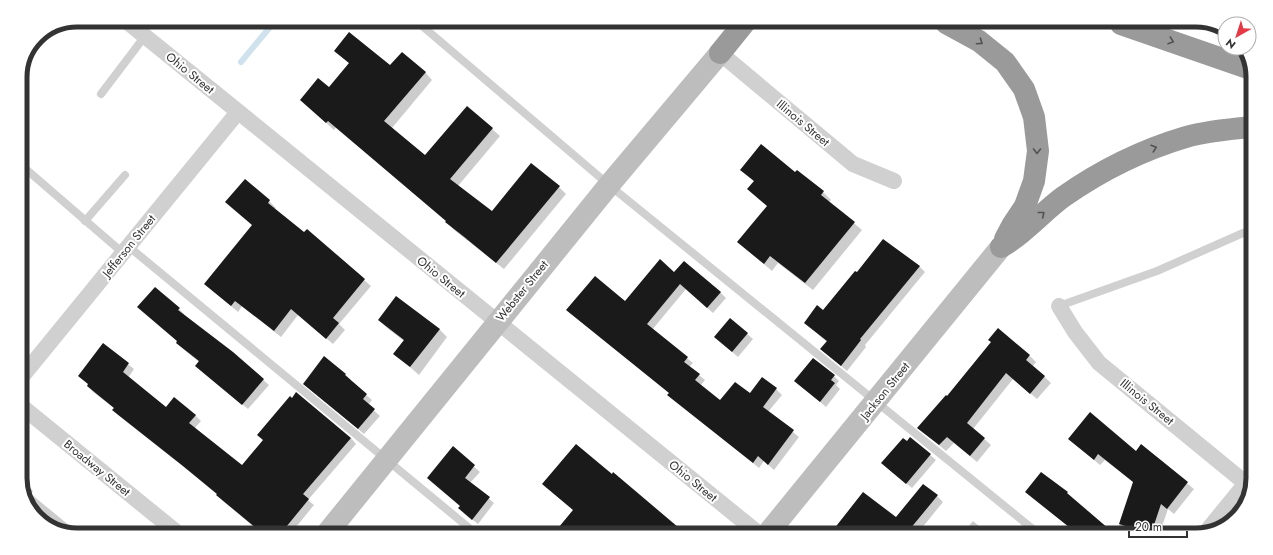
<svg xmlns="http://www.w3.org/2000/svg" width="1273" height="555" font-family="Jost,sans-serif">
	<style>
		.shadow { fill: #0003 }
		.lines { fill: none; stroke-linecap: round; stroke-linejoin: round }
		.stream { stroke: #cfe2ee; stroke-width: 6 }
		.building { fill: #1a1a1a }
		.lane { stroke: #d0d0d0; stroke-width: 8 }
		.street { stroke: #d0d0d0; stroke-width: 16 }
		.secondary { stroke: #bdbdbd; stroke-width: 22 }
		.highway { stroke: #9a9a9a; stroke-width: 22 }
		.oneway { stroke: #525252 }
		.labels { text-anchor: middle; dominant-baseline: central; stroke-width: 4; stroke-linejoin: round; paint-order: stroke }
		.street-label { font-size: 12px; fill: #333; stroke: #fff }
		.rim { fill: none; stroke: #333; stroke-width: 5 }
	</style>
	<rect width="100%" height="100%" fill="#fff"/>
	<!-- shadow -->
	<g class="shadow">
		<polygon points="335,51 390,67 425,72 432,80 392,128 426,157 467,107 500,136 458,186 492,212 559,187 566,194 504,269 454,230 447,222 336,127 334,130 301,100 329,88 350,64"/>
		<polygon points="741,170 795,173 823,192 831,200 829,202 862,230 813,290 778,263 772,271 746,249 768,206 755,182"/>
		<polygon points="269,201 276,208 274,209 305,234 307,231 371,286 339,324 345,330 333,344 298,315 281,337 242,306 238,312 212,290"/>
		<polygon points="919,266 925,272 865,345 866,347 847,371 821,349 827,342 805,323 823,311"/>
		<polygon points="675,273 720,292 726,298 713,313 686,289 652,330 693,363 689,367 705,380 700,386 721,402 776,389 782,395 768,412 799,437 774,470 764,461 759,468 668,395 670,393 625,303"/>
		<polygon points="179,309 184,314 184,315 232,353 269,385 248,409 202,371 199,362 182,348 177,343 178,342 144,312"/>
		<polygon points="730,319 753,339 738,357 715,337"/>
		<polygon points="379,320 439,329 447,337 419,375 395,354 404,341 387,328"/>
		<polygon points="103,345 134,369 128,378 167,408 195,415 201,421 195,428 242,466 351,438 356,444 308,500 314,505 292,532 260,532 223,501 218,495 190,472 118,415 113,410 114,408 93,392 88,386 89,385 79,376"/>
		<polygon points="1030,356 1036,362 1033,366 1051,383 1037,399 1013,379 973,429 991,445 977,462 954,443 946,451 919,428 947,398"/>
		<polygon points="345,374 351,380 350,381 372,400 368,405 380,416 364,434 310,389"/>
		<polygon points="834,376 839,381 836,385 840,389 826,407 801,386"/>
		<polygon points="910,438 936,460 912,488 888,468"/>
		<polygon points="1076,445 1136,452 1141,446 1194,489 1174,514 1168,509 1159,535 1116,535 1134,482 1105,460 1100,465"/>
		<polygon points="453,448 480,472 470,483 494,503 478,524 465,514 461,506"/>
		<polygon points="20,479 33,491 31,494 76,531 55,531 32,512"/>
		<polygon points="937,496 943,502 917,534 839,534 896,519"/>
		<polygon points="973,521 986,532 988,534 962,534"/>
	</g>
	<g class="lines">
		<!-- stream -->
		<polyline class="stream" points="241,62 275,21"/>
	</g>
	<!-- building -->
	<g class="building">
		<polygon points="349,32 390,65 402,52 426,72 384,121 425,155 467,106 493,128 450,179 492,211 531,163 560,186 496,263 463,236 445,222 446,221 328,121 326,123 300,100 318,78 329,87 349,63 334,51"/>
		<polygon points="761,144 795,172 797,170 824,191 821,195 855,222 805,283 770,256 764,264 737,242 767,206 747,189 754,181 740,170"/>
		<polygon points="245,179 270,200 268,203 304,232 307,229 365,279 333,318 339,323 326,339 291,309 274,331 235,301 231,306 204,284 252,225 225,202"/>
		<polygon points="883,239 920,266 860,339 861,340 841,366 820,349 827,341 804,323 817,305 823,310 855,271 857,272"/>
		<polygon points="660,259 674,272 684,261 721,292 707,308 680,284 647,324 688,357 684,362 700,374 695,380 720,400 735,382 750,393 762,377 777,388 763,407 794,430 768,465 758,456 753,463 667,395 669,393 566,310 595,276 625,301"/>
		<polygon points="155,287 180,308 178,310 233,352 264,379 242,405 195,366 199,361 176,343 177,341 137,307"/>
		<polygon points="396,296 440,329 410,367 393,354 404,340 378,320"/>
		<polygon points="730,318 748,333 732,352 714,337"/>
		<polygon points="998,328 1030,355 1026,360 1045,376 1030,394 1006,373 967,423 985,438 970,456 947,437 939,445 917,428 946,395 947,396 991,342 988,340"/>
		<polygon points="103,343 129,363 123,372 166,407 174,397 196,415 189,423 242,465 263,440 257,435 290,396 292,398 296,392 351,438 303,494 309,499 282,532 261,532 216,495 217,494 183,466 112,410 114,408 87,386 88,384 78,376"/>
		<polygon points="324,356 346,374 345,375 367,394 363,399 375,409 358,429 303,384"/>
		<polygon points="813,358 835,375 831,380 835,383 820,402 794,381"/>
		<polygon points="1090,412 1136,451 1141,444 1188,482 1167,509 1161,504 1151,534 1119,524 1133,482 1098,454 1094,460 1068,439"/>
		<polygon points="910,437 931,454 906,484 881,463 903,438 907,441"/>
		<polygon points="576,444 612,474 613,472 685,533 554,533 573,510 542,484"/>
		<polygon points="453,446 475,465 465,478 490,497 472,520 458,508 460,506 427,478"/>
		<polygon points="1041,472 1068,492 1067,493 1116,535 1079,535 1025,492"/>
		<polygon points="923,484 938,495 910,529 917,534 830,534 863,492 896,517"/>
	</g>
	<g class="lines">
		<!-- lane -->
		<g class="lane">
			<polyline points="421,25 609,185 1039,534"/>
			<polyline points="101,94 145,36"/>
			<polyline points="20,164 123,253"/>
			<polyline points="85,221 125,175"/>
			<polyline points="128,246 474,532"/>
			<polyline points="1059,306 1157,271 1243,233 1251,232"/>
		</g>
		<!-- street -->
		<g class="street">
			<polyline points="125,20 758,533"/>
			<polyline points="720,53 853,164 894,181"/>
			<polyline points="1059,306 1075,332 1099,363 1249,486"/>
			<polyline points="20,379 238,112"/>
			<polyline points="20,405 175,531"/>
			<polyline points="1206,532 1246,483"/>
		</g>
		<!-- secondary -->
		<g class="secondary">
			<polyline points="328,532 609,185 720,53"/>
			<polyline points="768,533 1001,247"/>
		</g>
		<!-- highway -->
		<g class="highway">
			<polyline points="946,23 979,41 1005,62 1024,89 1034,117 1038,151 1034,181 1025,206 1013,224 1005,239"/>
			<polyline points="1121,24 1251,69"/>
			<polyline points="720,53 745,22"/>
			<path d="M1001 247C1008 243 1015 238 1021 233 1035 222 1048 208 1063 197 1100 171 1142 150 1186 137 1207 131 1230 129 1252 127"/>
		</g>
	</g>
	<!-- one-way arrows -->
	<defs><path id="oneway-chevron" d="M-2-3.5L2.5 0L-2 3.5" fill="none" stroke-width="1.6" stroke-linecap="round" stroke-linejoin="round"/></defs>
	<g class="oneway">
		<use href="#oneway-chevron" transform="translate(1171 41) rotate(19)"/>
		<use href="#oneway-chevron" transform="translate(980 42) rotate(34)"/>
		<use href="#oneway-chevron" transform="translate(1154 148) rotate(-19)"/>
		<use href="#oneway-chevron" transform="translate(1037 151) rotate(91)"/>
		<use href="#oneway-chevron" transform="translate(1042 214) rotate(-39)"/>
	</g>
	<g class="labels">
		<!-- street labels -->
		<g class="street-label">
			<text transform="translate(190 73) rotate(39)">Ohio Street</text>
			<text transform="translate(803 123) rotate(40)">Illinois Street</text>
			<text transform="translate(129 246) rotate(-51)">Jefferson Street</text>
			<text transform="translate(441 277) rotate(39)">Ohio Street</text>
			<text transform="translate(522 291) rotate(-51)">Webster Street</text>
			<text transform="translate(885 391) rotate(-51)">Jackson Street</text>
			<text transform="translate(1147 402) rotate(39)">Illinois Street</text>
			<text transform="translate(97 468) rotate(39)">Broadway Street</text>
			<text transform="translate(693 481) rotate(39)">Ohio Street</text>
		</g>
	</g>
	<!-- crop -->
	<path d="M0 0H1273V555H0ZM77 27H1196A50 50 0 0 1 1246 77V478A50 50 0 0 1 1196 528H77A50 50 0 0 1 27 478V77A50 50 0 0 1 77 27Z" fill="#fff" fill-rule="evenodd"/>
	<path class="rim" d="M77 27H1196A50 50 0 0 1 1246 77V478A50 50 0 0 1 1196 528H77A50 50 0 0 1 27 478V77A50 50 0 0 1 77 27Z"/>
	<!-- north arrow -->
	<g transform="translate(1237 36) rotate(219)"><circle r="19" fill="#ffffff" stroke="#adadad"/>
	<path d="M0-3L7 15L0 10L-7 15Z" fill="#e63946"/>
	<text y="-6" font-size="11" font-weight="bold" text-anchor="middle" fill="#333333">N</text>
	</g>
	<!-- scale -->
	<path d="M1129 531v6h58v-6" fill="none" stroke="#333333" stroke-width="2"/>
	<text x="1135" y="531" font-size="12" fill="#333333" stroke="#ffffff" stroke-width="3" paint-order="stroke">20 m</text>
</svg>
